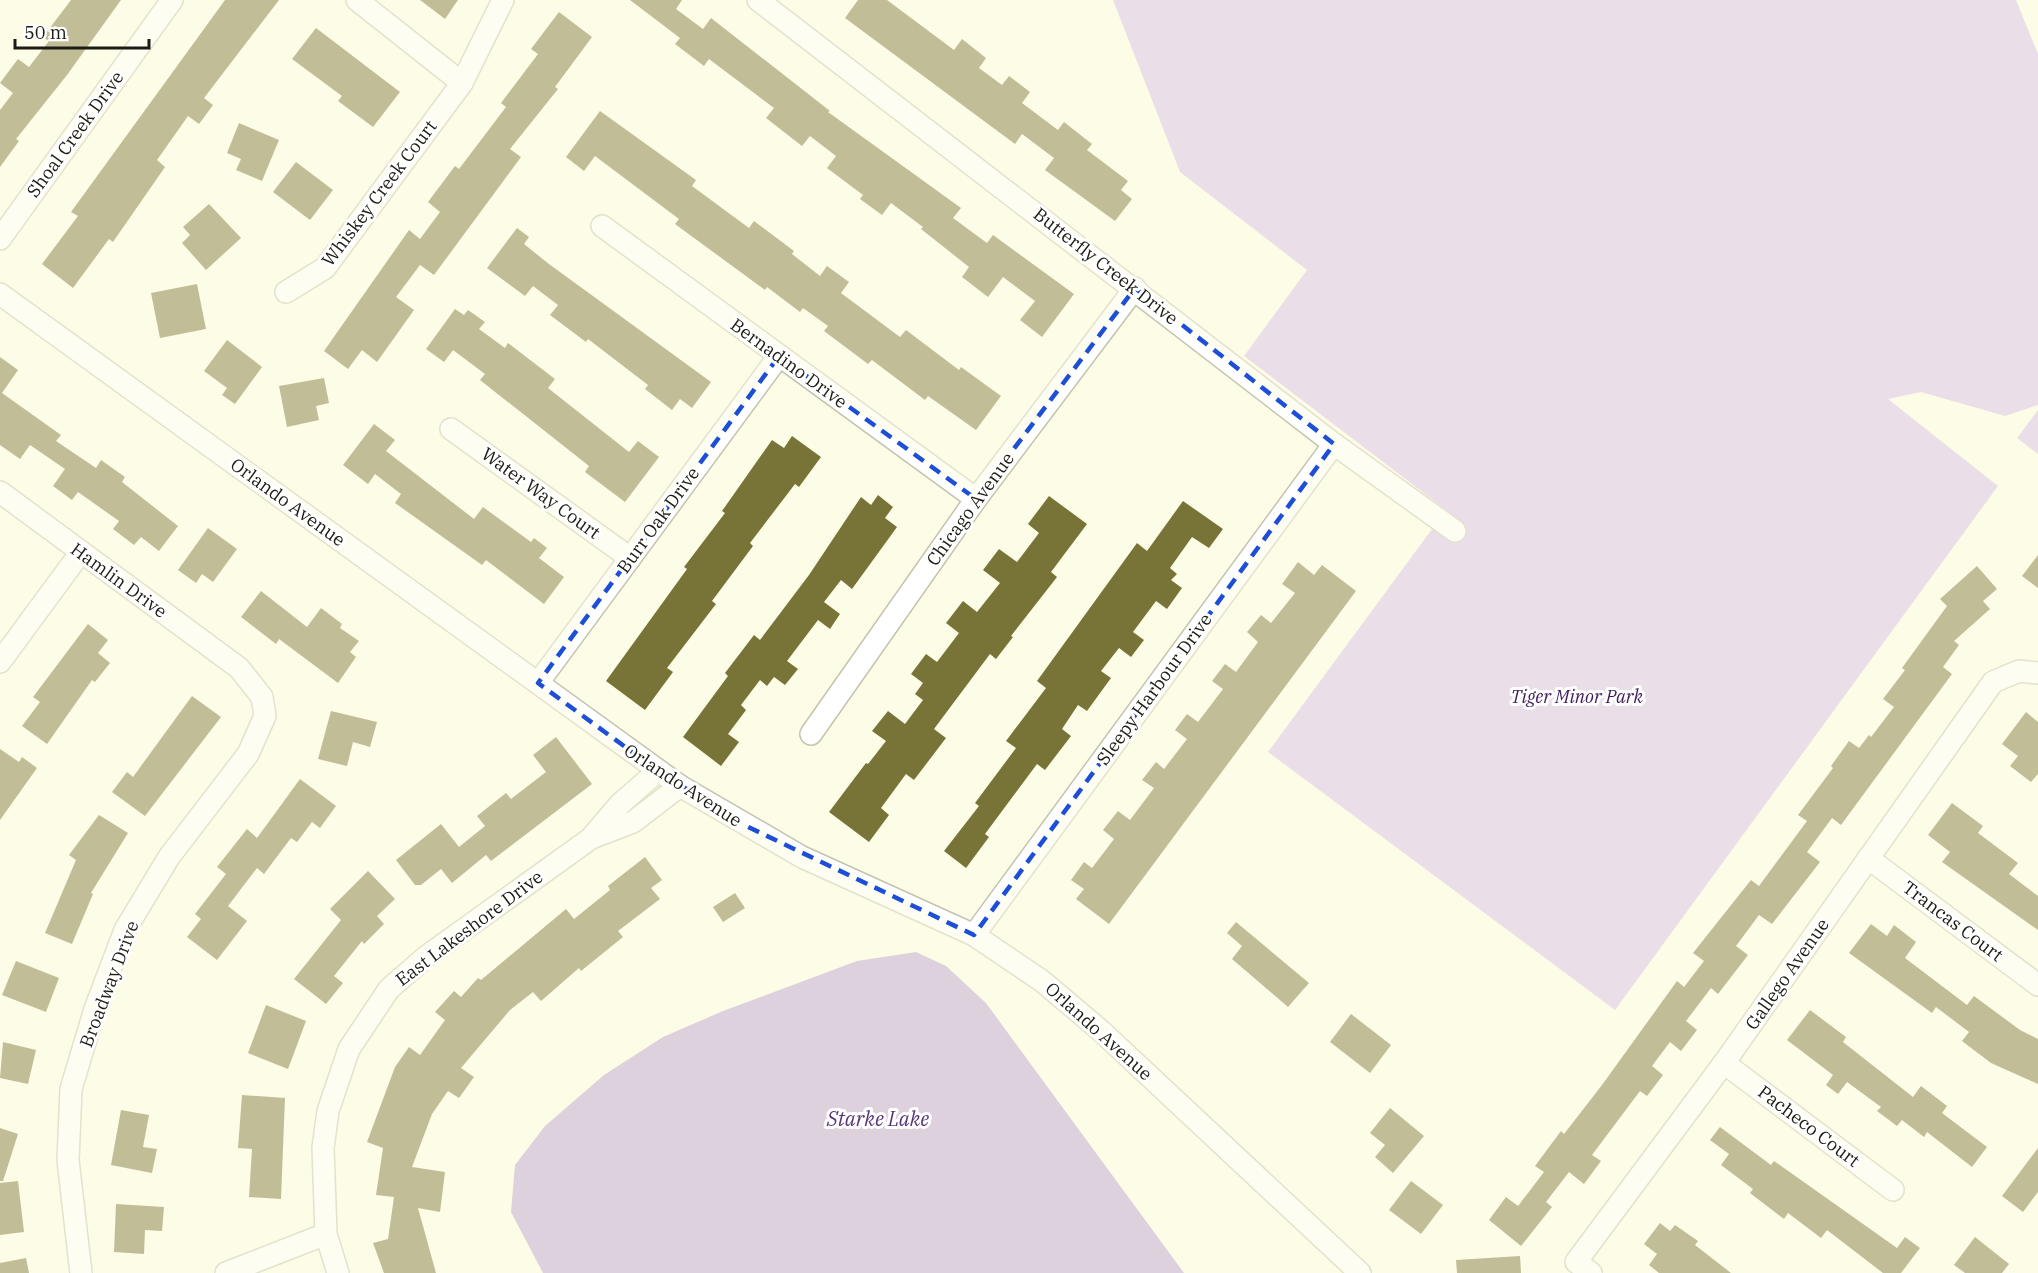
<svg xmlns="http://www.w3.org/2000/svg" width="2038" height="1273" font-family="'IBM Plex Serif',serif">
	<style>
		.green { fill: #d3bdeb }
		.water { fill: #b79dd2 }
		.building { fill: #787438 }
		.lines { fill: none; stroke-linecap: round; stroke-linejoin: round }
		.minor-casing { stroke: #c4c3ae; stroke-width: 24 }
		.minor { stroke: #fff; stroke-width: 21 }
		.marked { fill: none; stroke: #1d4ed8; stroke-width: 4.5; stroke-dasharray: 12 8; stroke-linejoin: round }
		.labels { text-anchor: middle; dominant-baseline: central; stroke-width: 6; stroke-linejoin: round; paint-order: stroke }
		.street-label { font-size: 18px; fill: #1d1c14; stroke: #fff }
		.park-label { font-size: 18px; font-style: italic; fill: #401c5c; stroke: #fff }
		.water-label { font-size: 20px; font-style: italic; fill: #593677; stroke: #fff }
	</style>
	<rect width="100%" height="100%" fill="#fdfce6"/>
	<!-- green -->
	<g class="green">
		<polygon points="1113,0 2016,0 2038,54 2038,405 2005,416 1921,392 1888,399 1998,486 1615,1010 1268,752 1446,510 1244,356 1307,270 1180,172"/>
		<polygon points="2038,410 2038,454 2017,438"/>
	</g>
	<!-- water -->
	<polygon class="water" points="916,952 946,966 986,1003 1184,1273 543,1273 511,1212 515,1165 545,1126 604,1075 663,1037 723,1011 857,961"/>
	<!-- building -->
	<g class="building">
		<polygon points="71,0 121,0 67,75 16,139 19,141 0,167 0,110 13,93 0,83 18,59 29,67 49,41 43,37"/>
		<polygon points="225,0 279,0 204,98 213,105 199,124 188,116 157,160 165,167 113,242 109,239 73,288 42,264 78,216 71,212"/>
		<polygon points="420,0 458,0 445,19"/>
		<polygon points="630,0 682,0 676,9 703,29 711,18 830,111 828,112 961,208 953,218 987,243 993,235 1074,294 1042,337 1020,320 1035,301 1003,277 988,297 962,277 969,267 921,229 923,227 891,203 882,215 860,199 863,195 827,168 836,156 810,136 802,146 766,118 774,108 709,59 704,66 675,44 680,38"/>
		<polygon points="858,0 887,0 954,50 962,39 986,58 979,68 1002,85 1009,76 1030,92 1022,103 1058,130 1064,122 1092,144 1087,150 1128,181 1121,190 1132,199 1115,221 1045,170 1054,158 1022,134 1015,144 845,18"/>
		<polygon points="559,12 592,37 555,87 558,89 510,149 521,157 434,275 420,265 396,297 414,310 377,362 362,350 348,369 324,351 409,230 420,239 440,212 428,202 455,166 459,169 506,107 501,103 538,54 531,49"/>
		<polygon points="316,28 400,92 373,127 338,101 342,96 292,59"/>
		<polygon points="600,111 696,180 692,186 749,228 754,221 794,251 792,254 820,276 827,266 849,282 841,293 900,337 906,330 959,370 961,367 1001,396 976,430 928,396 925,400 872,360 868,364 824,331 828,326 803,308 800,312 767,287 765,290 675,224 679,219 595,156 584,171 566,157"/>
		<polygon points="239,123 279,140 262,181 236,170 241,159 227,153"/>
		<polygon points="296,162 333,190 310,220 273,192"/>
		<polygon points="209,204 241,238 206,270 182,243 190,235 183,227"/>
		<polygon points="517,228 529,237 524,244 549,264 711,382 692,408 680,399 672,410 645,389 648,385 588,339 586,342 550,315 558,305 533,286 525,296 487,268"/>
		<polygon points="197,284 206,329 160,338 151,293"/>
		<polygon points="455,309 464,315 468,310 485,322 479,329 505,348 508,343 555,379 548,388 629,452 638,441 659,457 625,502 585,472 589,466 480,380 485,374 453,350 444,362 426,349"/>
		<polygon points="227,340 262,367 235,404 222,395 227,388 204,371"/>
		<polygon points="0,357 18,370 2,393 61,435 56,441 96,468 101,460 125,477 122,482 178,526 159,551 141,537 134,545 113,529 119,521 78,492 72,500 53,486 65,469 30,445 20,459 0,445"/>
		<polygon points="324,378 329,403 316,406 319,420 287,427 279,386"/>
		<polygon points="374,424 395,440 386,451 474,519 483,507 531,542 534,538 547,548 539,558 564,577 544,604 486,560 482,565 395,503 401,494 375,474 368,484 343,465"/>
		<polygon points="792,436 821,457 799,487 795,484 750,543 753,546 712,601 716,604 667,668 673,672 645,710 606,681 687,569 684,567 725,513 722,511 772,440 784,448"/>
		<polygon points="878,495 893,507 885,518 897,527 852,589 841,580 824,602 840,614 830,629 818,620 787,661 798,669 785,685 774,677 767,686 760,680 741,705 746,710 728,734 739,742 721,766 683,737 728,676 725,673 754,635 760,640 809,575 861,497 871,505"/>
		<polygon points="1049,496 1087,524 1051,572 1057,577 1011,636 1013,637 996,659 990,654 934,729 946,738 914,780 906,774 881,808 889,815 869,842 829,812 866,763 868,764 886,741 872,731 888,711 905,724 923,700 915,694 923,683 911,674 926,654 937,662 959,633 946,623 963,601 977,612 1000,583 983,570 999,549 1017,562 1039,533 1028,524"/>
		<polygon points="1183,501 1223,529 1209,548 1192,537 1170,568 1177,574 1171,580 1182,588 1167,609 1156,601 1133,632 1144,640 1131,657 1119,648 1101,671 1111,678 1087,711 1078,705 1062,729 1071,736 1045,770 1037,764 985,834 989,837 966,868 944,851 979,806 975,803 1016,748 1006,741 1046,688 1037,681 1137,543 1147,551"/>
		<polygon points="208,528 237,549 213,582 202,574 196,583 178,570"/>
		<polygon points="2038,555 2038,588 2022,576"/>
		<polygon points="1298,562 1314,575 1322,565 1356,591 1109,924 1076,899 1084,889 1071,880 1084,862 1092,868 1114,839 1103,830 1118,811 1130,820 1154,788 1142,780 1156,762 1164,769 1187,739 1175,730 1187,714 1198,722 1223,689 1212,681 1225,664 1236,672 1258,642 1247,632 1261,615 1271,623 1295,593 1282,584"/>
		<polygon points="1977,566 1997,589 1983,601 1990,609 1954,641 1959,645 1943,667 1952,674 1841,825 1832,818 1807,852 1820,862 1772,924 1759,915 1736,946 1748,955 1718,994 1711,988 1686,1021 1697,1030 1681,1051 1670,1042 1652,1066 1663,1075 1647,1096 1640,1091 1592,1155 1601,1161 1584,1184 1569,1172 1546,1202 1552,1207 1521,1246 1489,1220 1506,1197 1518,1206 1544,1172 1535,1166 1561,1131 1564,1134 1602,1085 1677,981 1684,987 1704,961 1693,953 1751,880 1759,886 1807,821 1798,815 1833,768 1831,766 1849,741 1859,748 1869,735 1871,737 1894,707 1883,699 1905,670 1902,668 1947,606 1940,599"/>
		<polygon points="261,591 307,627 321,608 342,624 340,628 359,641 350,652 356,657 338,683 279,639 276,644 241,617"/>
		<polygon points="88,624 108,640 98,653 110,663 95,682 92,680 47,744 22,726 40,702 33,697"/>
		<polygon points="192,696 221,717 145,816 112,792 127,772 133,777"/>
		<polygon points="331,711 377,722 370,747 353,742 347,766 318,759"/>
		<polygon points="2026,712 2038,722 2038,774 2031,782 2010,766 2018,756 2002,744"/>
		<polygon points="556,737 592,784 491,861 486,855 452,883 441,869 421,885 415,885 396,860 441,824 459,847 485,826 477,816 506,793 511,799 546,772 533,755"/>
		<polygon points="0,749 19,762 22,757 37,768 0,820"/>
		<polygon points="300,779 336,806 320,828 312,822 297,842 291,838 264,874 257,868 228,906 247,921 217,960 187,937 201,919 195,914 226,874 217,867 247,829 257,838"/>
		<polygon points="1952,803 1983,826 1978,833 2018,863 2009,874 2038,896 2038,930 1942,862 1950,852 1928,835"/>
		<polygon points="99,815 128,833 91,893 93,894 72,944 45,933 76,860 69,855"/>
		<polygon points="645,857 662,880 651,888 660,899 618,931 623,937 581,971 579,968 541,1001 533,992 510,1010 461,1068 474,1077 459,1098 448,1091 432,1114 412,1167 445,1172 440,1212 418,1208 436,1273 384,1273 373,1243 388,1239 394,1197 376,1195 383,1148 367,1142 395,1067 409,1047 420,1055 445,1020 435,1012 454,991 461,997 478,978 481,980 566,909 574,919 610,890 608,886"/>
		<polygon points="368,871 395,899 377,916 384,924 364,944 362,941 334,976 343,983 326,1004 294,979 341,920 330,909"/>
		<polygon points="735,893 745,908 723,922 713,907"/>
		<polygon points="1236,922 1309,983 1288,1007 1232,959 1242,946 1227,933"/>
		<polygon points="1871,924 1887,936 1894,925 1916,942 1905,958 1967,1005 1974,996 2020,1030 2038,1039 2038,1084 1991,1063 1962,1041 1969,1032 1936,1007 1932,1013 1849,953"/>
		<polygon points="16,961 59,978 46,1012 2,995"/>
		<polygon points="266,1005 306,1021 288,1069 248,1053"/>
		<polygon points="1810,1010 1846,1037 1843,1042 1913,1097 1921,1086 1947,1106 1942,1113 1987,1147 1972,1167 1927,1132 1924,1137 1902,1120 1897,1126 1877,1111 1881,1107 1847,1082 1838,1094 1826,1085 1833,1075 1787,1040"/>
		<polygon points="1351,1014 1391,1045 1370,1073 1330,1042"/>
		<polygon points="3,1042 36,1050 28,1084 0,1078"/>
		<polygon points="242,1095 285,1098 281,1199 249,1197 252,1149 238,1148"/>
		<polygon points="1390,1108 1424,1136 1393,1173 1375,1157 1385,1145 1370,1133"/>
		<polygon points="121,1110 149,1115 143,1147 157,1149 152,1173 111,1165"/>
		<polygon points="1720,1127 1771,1165 1774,1161 1897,1248 1905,1237 1920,1248 1901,1273 1883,1273 1827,1230 1821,1238 1788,1213 1784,1219 1750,1193 1753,1189 1721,1165 1729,1154 1710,1140"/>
		<polygon points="0,1128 18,1134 3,1181 0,1181"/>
		<polygon points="2038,1148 2038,1192 2023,1212 2002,1196"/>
		<polygon points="18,1181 24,1232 0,1235 0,1183"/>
		<polygon points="1411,1181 1443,1205 1421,1234 1389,1210"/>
		<polygon points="116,1204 164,1207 162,1231 145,1230 144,1254 114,1252"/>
		<polygon points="1660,1223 1670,1231 1675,1225 1698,1241 1695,1245 1731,1273 1659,1273 1649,1265 1657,1254 1644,1244"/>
		<polygon points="1975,1237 2009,1264 2002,1273 1965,1273 1954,1265"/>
		<polygon points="1520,1256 1521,1273 1457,1273 1456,1260"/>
		<polygon points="26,1258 29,1273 0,1273 0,1263"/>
	</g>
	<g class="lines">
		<defs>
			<g id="minor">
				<polyline points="357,0 462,83"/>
				<polyline points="758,0 1334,444 1455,531"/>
				<polyline points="602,226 976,499"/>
				<polyline points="0,239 172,0"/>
				<polyline points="286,292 325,268 462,83 503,0"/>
				<polyline points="0,294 680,786 802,857 974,935 1042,981 1100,1030 1360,1273"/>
				<polyline points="451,429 630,558"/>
				<polyline points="0,492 239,668 262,697 265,716 248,754 169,857 125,930 95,1009 71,1089 68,1160 81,1273"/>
				<polyline points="0,662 81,552"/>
				<polyline points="538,683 779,356"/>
				<polyline points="811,734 976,499 1135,288"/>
				<polyline points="594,837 633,822 680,786"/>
				<polyline points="1868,858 2038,985"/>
				<polyline points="974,935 1334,444"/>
				<polyline points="1724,1063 1893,1190"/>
				<polyline points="226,1273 326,1234"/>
				<polyline points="338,1273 326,1234 323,1148 328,1111 349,1049 389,989 427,956 590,839 620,804 658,771"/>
				<polyline points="1591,1273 1576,1262 1724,1063 1993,682 2019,671 2038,673"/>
			</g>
		</defs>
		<!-- minor casing -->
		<use href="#minor" class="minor-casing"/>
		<!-- minor -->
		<use href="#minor" class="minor"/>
	</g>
	<!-- marked area -->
	<path d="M0 0H2038V1273H0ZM1135 288 1334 444 974 935 742 824 658 771 538 683 779 356 976 499Z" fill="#fdfce6" fill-opacity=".55" fill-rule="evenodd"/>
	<path class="marked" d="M1135 288 1334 444 974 935 742 824 658 771 538 683 779 356 976 499Z"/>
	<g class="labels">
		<!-- street labels -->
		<g class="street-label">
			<text transform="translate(75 134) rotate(-54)">Shoal Creek Drive</text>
			<text transform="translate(379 193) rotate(-53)">Whiskey Creek Court</text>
			<text transform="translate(1106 266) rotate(38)">Butterfly Creek Drive</text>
			<text transform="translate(789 363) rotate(36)">Bernadino Drive</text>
			<text transform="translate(541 493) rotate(36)">Water Way Court</text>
			<text transform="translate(288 502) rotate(36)">Orlando Avenue</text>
			<text transform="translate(970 509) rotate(-54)">Chicago Avenue</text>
			<text transform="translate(658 520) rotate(-54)">Burr Oak Drive</text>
			<text transform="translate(119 580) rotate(36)">Hamlin Drive</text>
			<text transform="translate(1154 689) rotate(-54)">Sleepy Harbour Drive</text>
			<text transform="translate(683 785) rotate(33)">Orlando Avenue</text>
			<text transform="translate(1953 921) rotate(37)">Trancas Court</text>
			<text transform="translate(469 928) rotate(-37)">East Lakeshore Drive</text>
			<text transform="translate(1787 974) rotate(-55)">Gallego Avenue</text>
			<text transform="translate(109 984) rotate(-69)">Broadway Drive</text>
			<text transform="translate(1099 1031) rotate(42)">Orlando Avenue</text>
			<text transform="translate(1809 1126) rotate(37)">Pacheco Court</text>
		</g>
		<!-- park labels -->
		<g class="park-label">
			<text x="1577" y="696">Tiger Minor Park</text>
		</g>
		<!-- water labels -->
		<g class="water-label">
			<text x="878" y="1118">Starke Lake</text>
		</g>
	</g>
	<!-- scale -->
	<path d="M15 39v9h134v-9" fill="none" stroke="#1d1c14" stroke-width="3"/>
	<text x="24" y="39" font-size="18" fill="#1d1c14" stroke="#ffffff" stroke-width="4.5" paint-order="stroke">50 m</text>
</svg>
